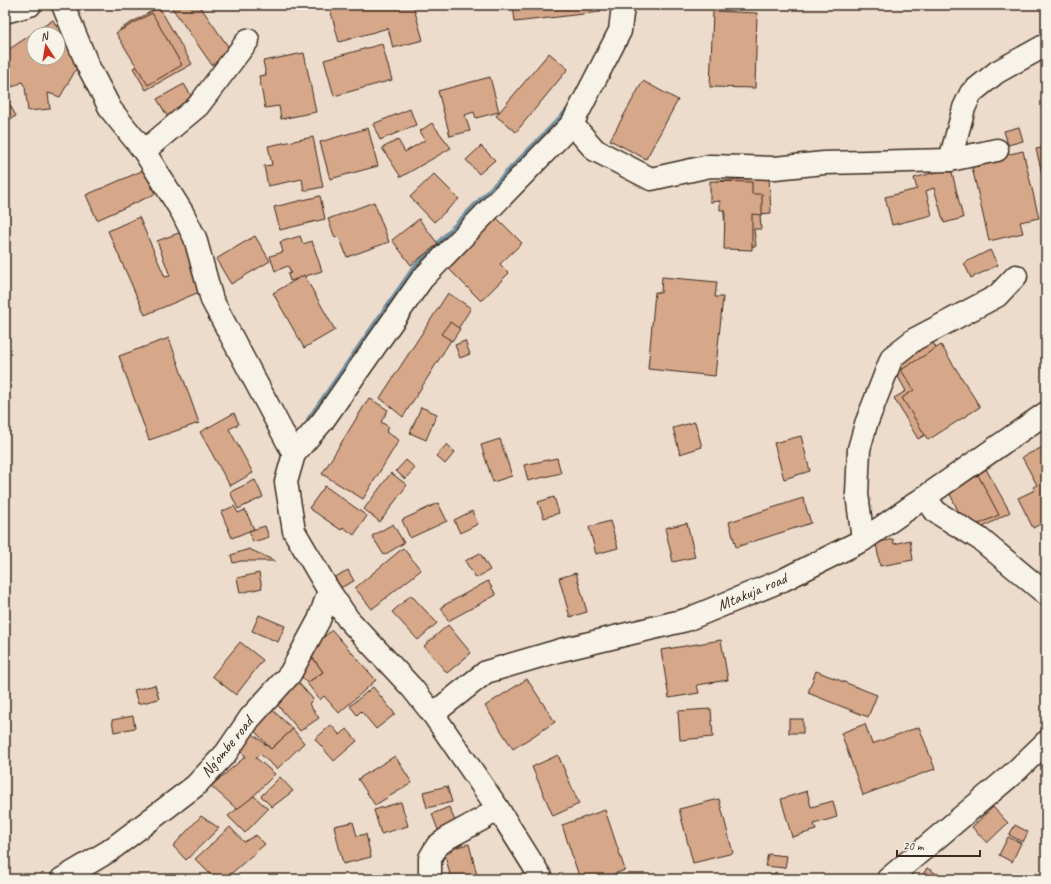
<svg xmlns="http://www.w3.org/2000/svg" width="1051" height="884" font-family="Caveat,sans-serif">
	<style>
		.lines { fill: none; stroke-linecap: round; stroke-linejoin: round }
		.stream { stroke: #7290a0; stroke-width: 8 }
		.building { fill: #d7a789; stroke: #3b2a1e; fill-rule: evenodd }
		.street-casing { stroke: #3b2a1e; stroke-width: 25 }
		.secondary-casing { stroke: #3b2a1e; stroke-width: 25 }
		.street { stroke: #f7f3e8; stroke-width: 22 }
		.secondary { stroke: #f7f3e8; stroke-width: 22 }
		.labels { text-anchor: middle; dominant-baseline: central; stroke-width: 4; stroke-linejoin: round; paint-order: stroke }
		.street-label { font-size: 16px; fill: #3b2a1e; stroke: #f7f3e8 }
	</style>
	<rect width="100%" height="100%" fill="#eddccc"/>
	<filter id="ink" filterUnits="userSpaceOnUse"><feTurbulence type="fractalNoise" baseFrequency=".025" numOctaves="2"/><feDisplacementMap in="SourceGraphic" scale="8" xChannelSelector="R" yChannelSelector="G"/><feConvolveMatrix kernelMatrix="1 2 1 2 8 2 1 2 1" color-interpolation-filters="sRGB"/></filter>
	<g filter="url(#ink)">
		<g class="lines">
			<!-- stream -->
			<polyline class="stream" points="310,420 415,269 571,109"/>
		</g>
		<!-- building -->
		<g class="building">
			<polygon points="170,5 199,5 232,52 212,65"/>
			<polygon points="329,5 413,5 423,40 393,48 388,28 339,42"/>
			<polygon points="513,5 600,5 600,12 515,22"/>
			<polygon points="159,7 192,64 146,90 133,68 139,64 120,29"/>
			<polygon points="713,11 757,13 755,88 710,87"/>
			<polygon points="152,13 182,65 148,85 116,33"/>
			<path d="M53 20 78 66 60 97 48 93 50 109 28 111 25 87 22 82 13 87 5 74V63L8 62 5 56V52ZM34 34H58V58H34Z"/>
			<polygon points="382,44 392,80 334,96 324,60"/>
			<polygon points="304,53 316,112 281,119 279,106 265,108 259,76 266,75 263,61"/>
			<polygon points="549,53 568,69 516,132 496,116"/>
			<polygon points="490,77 499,112 476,118 474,112 465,115 470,131 450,136 438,91"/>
			<polygon points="643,81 678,100 646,159 610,140"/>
			<polygon points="184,84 196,104 169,119 157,99"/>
			<polygon points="5,96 16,116 5,122"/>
			<polygon points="410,109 416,125 380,140 373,124"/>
			<polygon points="432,123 451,148 401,177 382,148 398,140 405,152 425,140 420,131"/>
			<polygon points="1019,127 1023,141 1008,145 1004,131"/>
			<polygon points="368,128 378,166 330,179 320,142"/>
			<polygon points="313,137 323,187 304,191 302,179 268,186 264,166 272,165 268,146"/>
			<polygon points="481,146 495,160 479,174 466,160"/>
			<polygon points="1046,147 1046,189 1036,149"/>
			<polygon points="1023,151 1039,218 1020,222 1023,233 989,241 971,163"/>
			<polygon points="951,168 963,218 944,223 934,188 926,191 932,215 892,225 885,197 917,189 914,178"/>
			<polygon points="144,170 155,194 97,220 86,195"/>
			<polygon points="434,174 459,199 434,222 410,197"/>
			<polygon points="769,177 771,213 760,214 761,229 754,229 756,246 730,248 729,227 725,227 723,201 717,201 716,181"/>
			<polygon points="710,181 752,182 752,194 762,194 762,215 752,214 752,250 724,249 725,210 720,210 720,201 710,202"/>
			<polygon points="320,196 325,219 280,230 274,207"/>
			<polygon points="374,202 389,242 347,257 339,236 335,238 328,219"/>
			<polygon points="139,217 165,277 170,276 157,241 184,231 204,290 145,315 108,231"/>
			<polygon points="497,218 522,243 500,264 509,273 481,301 447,267"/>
			<polygon points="419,219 438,244 411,265 392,240"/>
			<polygon points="255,236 270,261 231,284 216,259"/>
			<polygon points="300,236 303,244 312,241 322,271 290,281 288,274 291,273 288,266 275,271 270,256 283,252 280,242"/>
			<polygon points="990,250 998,265 971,278 964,263"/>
			<polygon points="304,275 335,330 304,348 273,293"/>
			<polygon points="662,277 717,282 715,297 723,297 715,376 648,369 655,292 661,293"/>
			<polygon points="448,293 471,308 403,417 380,398"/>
			<polygon points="450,322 460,329 452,341 441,334"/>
			<polygon points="169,338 199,423 149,440 119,356"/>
			<polygon points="465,341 470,354 460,358 455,345"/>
			<polygon points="932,341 971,408 918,439 894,398 906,391 891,364"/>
			<polygon points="941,345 980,407 928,440 902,398 914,390 901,370"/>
			<polygon points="369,398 388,410 381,422 389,427 386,432 399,440 363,499 322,474"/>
			<polygon points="421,407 437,414 426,440 410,433"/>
			<polygon points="234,413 239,424 229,429 253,473 230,486 200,432"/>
			<polygon points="695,422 702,447 680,454 673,428"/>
			<polygon points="801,436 810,471 784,479 774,443"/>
			<polygon points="500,439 512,476 493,482 481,445"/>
			<polygon points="447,444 455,452 445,464 436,456"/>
			<polygon points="1041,448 1046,458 1046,521 1033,528 1018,498 1035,490 1033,487 1037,485 1022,457"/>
			<polygon points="557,458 561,473 528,481 524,465"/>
			<polygon points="406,460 415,468 405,479 396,471"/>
			<polygon points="986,469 1010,512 978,530 954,486"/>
			<polygon points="391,473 407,485 380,522 364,509"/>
			<polygon points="978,475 999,515 967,529 947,488"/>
			<polygon points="255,480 263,497 238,509 230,492"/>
			<polygon points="325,486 367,516 354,535 343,527 341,530 309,508"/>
			<polygon points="554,497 559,513 544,518 538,502"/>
			<polygon points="803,498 811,523 736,547 729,522"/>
			<polygon points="438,503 447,521 410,538 402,520"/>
			<polygon points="234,506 238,513 245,510 254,529 232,538 221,512"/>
			<polygon points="472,511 478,524 460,533 454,520"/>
			<polygon points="610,521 618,548 596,554 589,527"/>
			<polygon points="687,523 695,557 673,562 665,528"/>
			<polygon points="393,524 404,543 384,555 372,536"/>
			<polygon points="265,526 269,537 253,542 249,531"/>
			<polygon points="893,539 894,544 910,540 913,560 880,566 876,543"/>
			<polygon points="403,548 421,570 372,609 355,588"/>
			<polygon points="249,549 275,561 241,561 233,563 231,555"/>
			<polygon points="480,553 490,570 476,578 465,561"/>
			<polygon points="348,570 354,581 336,590 330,580"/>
			<polygon points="259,573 262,588 240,593 237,578"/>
			<polygon points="576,573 587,612 570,617 559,578"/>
			<polygon points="488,581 496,595 448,621 441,607"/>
			<polygon points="411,595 437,623 418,640 392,612"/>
			<polygon points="259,615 285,626 278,642 252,631"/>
			<polygon points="448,625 471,653 447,673 424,646"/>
			<polygon points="332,630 376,680 339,713 324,696 320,700 307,683 323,672 312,657 306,653"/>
			<polygon points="721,640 728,680 697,685 699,693 669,698 661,650"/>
			<polygon points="240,642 263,660 236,695 212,676"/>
			<polygon points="312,657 323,672 307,683 296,670"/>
			<polygon points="816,671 877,695 868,717 808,693"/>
			<polygon points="527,679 555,722 513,749 485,706"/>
			<polygon points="298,682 313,699 309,704 319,718 300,731 275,702"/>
			<polygon points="155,685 159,699 138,704 134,690"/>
			<polygon points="373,687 395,714 376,729 361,711 357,715 350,706"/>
			<polygon points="270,708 293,729 271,749 251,727"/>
			<polygon points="711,709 713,737 680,740 678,711"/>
			<polygon points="133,716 135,728 114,732 112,720"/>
			<rect x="789" y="719" width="14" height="14"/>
			<polygon points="865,724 872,744 919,727 935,769 863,795 841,733"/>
			<polygon points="331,725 340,735 347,729 357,741 334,761 315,739"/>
			<polygon points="293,729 304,743 277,769 260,754 256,758 275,774 239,811 211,786 246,756 238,750 253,734 271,749"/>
			<polygon points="558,755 579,804 553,816 532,767"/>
			<polygon points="395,756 412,783 375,805 358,779"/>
			<polygon points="280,777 293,791 272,807 261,796"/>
			<polygon points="447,786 452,802 427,808 423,792"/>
			<polygon points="807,791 811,807 833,801 837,817 814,824 816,830 792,837 781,799"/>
			<polygon points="254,796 268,809 245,833 228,816"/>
			<polygon points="719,799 733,853 693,863 679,809"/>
			<polygon points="401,802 408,826 381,834 374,810"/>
			<polygon points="449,807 458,828 440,835 432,814"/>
			<polygon points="993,807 1008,823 987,843 972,827"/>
			<polygon points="605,810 625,870 600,879 580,879 562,825"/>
			<polygon points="201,816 219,828 186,860 173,846"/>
			<polygon points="353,822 357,836 366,834 371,857 343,864 334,826"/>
			<polygon points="1015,825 1028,832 1023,842 1009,835"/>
			<polygon points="230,827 244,842 256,835 265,844 225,879 215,879 195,859"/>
			<polygon points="1008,837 1021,843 1012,862 999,855"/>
			<polygon points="469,844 478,879 451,879 444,850"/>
			<polygon points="768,854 787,856 785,868 765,866"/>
			<polygon points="927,868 945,879 920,879"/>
			<polygon points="776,872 780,879 764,879"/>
		</g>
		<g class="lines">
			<defs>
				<g id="street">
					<polyline points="63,5 88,66 111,110 144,151 182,212 195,238 212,300 294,454"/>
					<polyline points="5,12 30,5"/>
					<polyline points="572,124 595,150 651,179 710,166 775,168 824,163 950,160 997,150"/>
					<polyline points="144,151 198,106 248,40"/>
					<polyline points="950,160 964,108 971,93 997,72 1046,45"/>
					<polyline points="925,497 936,512 980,539 1046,594"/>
					<polyline points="863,540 857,494 859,449 866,424 892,357 915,339 997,296 1016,276"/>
					<polyline points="433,714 486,672 561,650 686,620 783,580 863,540 1046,413"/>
					<polyline points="62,879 109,851 195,786 226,753 250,718 290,674 319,620 329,591"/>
					<polyline points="430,879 430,858 437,846 449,837 484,818 497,807"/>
					<polyline points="888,879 1016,771 1046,742"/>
				</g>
				<polyline id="secondary" points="542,879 497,807 433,714 412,688 348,619 329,591 294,531 286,482 294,454 322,422 422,279 572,124 620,31 623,5"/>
			</defs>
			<!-- street casing -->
			<use href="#street" class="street-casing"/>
			<!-- secondary casing -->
			<use href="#secondary" class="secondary-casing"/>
			<!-- street -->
			<use href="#street" class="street"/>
			<!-- secondary -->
			<use href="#secondary" class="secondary"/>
		</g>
	</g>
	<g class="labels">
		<!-- street labels -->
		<g class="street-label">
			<text transform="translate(752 592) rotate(-23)">Mtakuja road</text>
			<text transform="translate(227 747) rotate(-51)">Ng'ombe road</text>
		</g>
	</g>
	<!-- margin -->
	<rect width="1051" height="884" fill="none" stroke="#f7f3e8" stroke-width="20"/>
	<rect x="10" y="10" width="1031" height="864" fill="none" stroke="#3b2a1e" stroke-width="1.5" filter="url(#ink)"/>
	<!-- north arrow -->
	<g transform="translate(46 46) rotate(348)"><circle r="19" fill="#f7f3e8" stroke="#aca397"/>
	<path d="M0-3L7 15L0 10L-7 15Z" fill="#c8321e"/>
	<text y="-6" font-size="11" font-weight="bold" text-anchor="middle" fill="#3b2a1e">N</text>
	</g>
	<!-- scale -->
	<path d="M897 850v6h83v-6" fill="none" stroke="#3b2a1e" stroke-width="2"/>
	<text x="903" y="850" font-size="12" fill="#3b2a1e" stroke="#f7f3e8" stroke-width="3" paint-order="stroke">20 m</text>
</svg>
